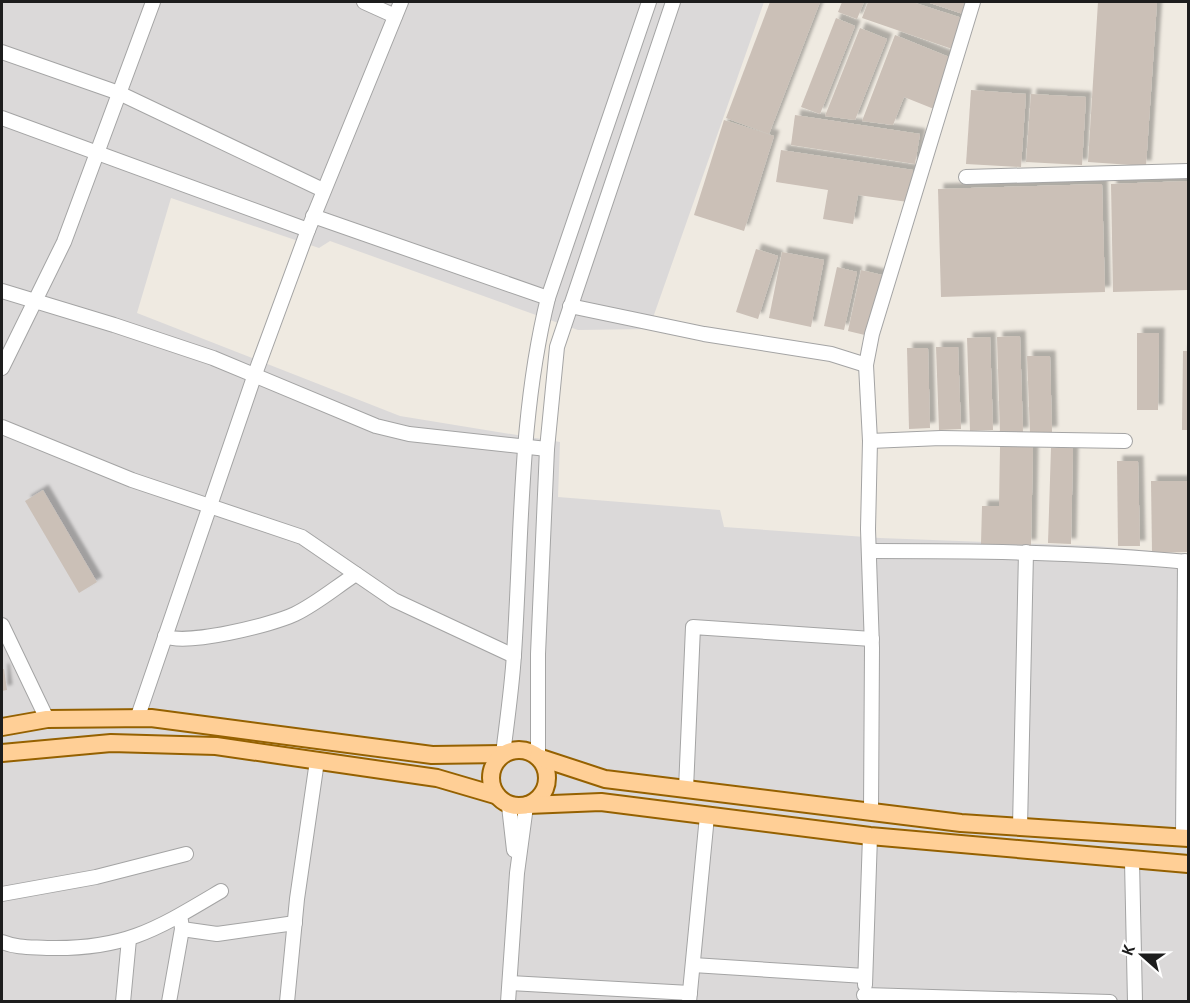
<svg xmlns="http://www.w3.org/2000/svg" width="1190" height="1003" font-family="'PT Sans',sans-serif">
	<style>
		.residential { fill: #dbd9d9 }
		.building { fill: #cbc0b7; filter: url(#shadow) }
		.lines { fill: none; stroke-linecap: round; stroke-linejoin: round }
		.minor-casing { stroke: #a4a4a4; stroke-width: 16 }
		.major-casing { stroke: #956100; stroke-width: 20 }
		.minor { stroke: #fff; stroke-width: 14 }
		.major { stroke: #ffcf96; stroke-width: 16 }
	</style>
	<defs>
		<filter id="shadow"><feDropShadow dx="5.5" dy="-5.5" stdDeviation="1.5" flood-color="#0004"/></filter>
	</defs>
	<rect width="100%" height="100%" fill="#efeae1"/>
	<!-- residential -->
	<polygon class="residential" points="2,2 764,2 649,329 578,330 330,241 319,248 171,198 137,313 400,416 560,442 558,497 720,510 724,527 880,538 1095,546 1188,554 1188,1001 2,1002"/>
	<!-- building -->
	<g class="building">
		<polygon points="770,2 820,2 769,134 726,118"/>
		<polygon points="842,2 864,2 857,19 838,12"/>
		<polygon points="868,2 912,2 965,19 955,50 862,18"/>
		<polygon points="927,2 971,2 966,15"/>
		<polygon points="1098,2 1157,2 1146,166 1088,162"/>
		<polygon points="836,18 855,26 820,114 801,107"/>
		<polygon points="860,28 887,39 855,120 825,116"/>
		<polygon points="895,35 954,59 934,109 904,97 893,125 862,121"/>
		<polygon points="971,90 1026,94 1021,167 966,164"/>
		<polygon points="1031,94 1086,97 1082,165 1026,162"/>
		<polygon points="795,115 920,134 915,164 791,145"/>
		<polygon points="724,120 774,136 744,231 694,215"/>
		<polygon points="781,150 913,170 908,202 858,195 853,224 823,219 828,190 776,182"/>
		<polygon points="1188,181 1188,290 1113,292 1111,184"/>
		<polygon points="1102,184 1105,292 941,297 938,189"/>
		<polygon points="756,249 778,256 758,319 736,312"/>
		<polygon points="782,252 824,260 811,327 769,318"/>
		<polygon points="837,267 857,272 844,330 824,326"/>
		<polygon points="861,270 882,275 869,336 848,331"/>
		<polygon points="1137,333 1159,333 1158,410 1137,410"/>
		<polygon points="1020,336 1023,433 1000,434 997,337"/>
		<polygon points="990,337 993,430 970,431 967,338"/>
		<polygon points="936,347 958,347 961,429 939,430"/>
		<polygon points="907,348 928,348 930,428 909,429"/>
		<polygon points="1183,351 1188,351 1188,430 1182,430"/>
		<polygon points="1027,356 1050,356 1052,432 1030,433"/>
		<polygon points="1000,447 1033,447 1031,545 981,544 982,506 999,506"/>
		<polygon points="1051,448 1073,448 1071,544 1048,543"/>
		<polygon points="1117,461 1138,461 1140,546 1118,546"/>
		<polygon points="1151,481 1188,481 1188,552 1152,553"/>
		<polygon points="43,490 97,582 79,593 25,501"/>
		<polygon points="2,669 4,669 7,690 2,691"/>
	</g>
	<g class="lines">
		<defs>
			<g id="minor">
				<polyline points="364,2 395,16"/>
				<polyline points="2,52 119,93 323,190"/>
				<polyline points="2,118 308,230"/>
				<polyline points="966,177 1188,171"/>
				<polyline points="313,216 548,298"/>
				<polyline points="2,291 114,325 213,358 376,426 409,434 547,449"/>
				<polyline points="570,306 704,334 831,354 866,365"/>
				<polyline points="2,368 64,242 153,2"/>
				<polyline points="2,427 132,480 302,537 394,600 514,656"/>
				<polyline points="870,441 941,438 1125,441"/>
				<path d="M869 551C976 551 1082 552 1188 562"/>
				<polyline points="2,625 47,719"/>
				<path d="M165 636C186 646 272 625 295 614 316 604 336 587 356 574"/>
				<polyline points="137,719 255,374 308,230 401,2"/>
				<path d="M503 754C507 721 512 687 514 654 522 534 519 415 548 298L649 2"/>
				<polyline points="538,757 538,654 547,449 557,347 673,2"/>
				<polyline points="686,789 693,627 872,639"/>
				<polyline points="509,806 514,850"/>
				<polyline points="871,812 872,648 868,529 870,441 866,365 872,334 973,2"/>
				<polyline points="1020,827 1026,552"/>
				<polyline points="1183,837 1185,561"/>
				<polyline points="1132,861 1135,1002"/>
				<polyline points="2,894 96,877 186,854"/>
				<polyline points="182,929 217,934 295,923"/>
				<path d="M2 942C17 948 31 947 47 948 125 950 157 929 221 891"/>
				<polyline points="693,965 865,976"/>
				<polyline points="510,983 690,993"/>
				<polyline points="865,985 870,836"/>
				<polyline points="864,995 1110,1002"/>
				<polyline points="123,1002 129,939"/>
				<polyline points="169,1002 182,929 181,921"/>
				<polyline points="287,1002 297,899 317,761"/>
				<polyline points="508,1002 517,873 526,806"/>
				<polyline points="689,1002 707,816"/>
			</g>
			<g id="major">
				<polyline points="2,727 47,719 151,718 432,755 503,754"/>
				<circle cx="519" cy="778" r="28"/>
				<polyline points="2,753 111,743 216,746 437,778 495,795"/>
				<polyline points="538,757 605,779 961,823 1188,838"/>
				<polyline points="528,805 601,802 870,836 1188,864"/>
			</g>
		</defs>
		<!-- minor casing -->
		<use href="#minor" class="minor-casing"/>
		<!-- major casing -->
		<use href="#major" class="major-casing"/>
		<!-- minor -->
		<use href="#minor" class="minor"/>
		<!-- major -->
		<use href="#major" class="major"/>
	</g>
	<!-- border -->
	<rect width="1190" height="1003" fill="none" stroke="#1d1d1d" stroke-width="6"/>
	<!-- north arrow -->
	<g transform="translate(1142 955) rotate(291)" stroke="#ffffff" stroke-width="4.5" paint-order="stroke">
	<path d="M0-4.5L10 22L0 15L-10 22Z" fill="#1d1d1d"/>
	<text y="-9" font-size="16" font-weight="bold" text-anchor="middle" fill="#1d1d1d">K</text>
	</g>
</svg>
